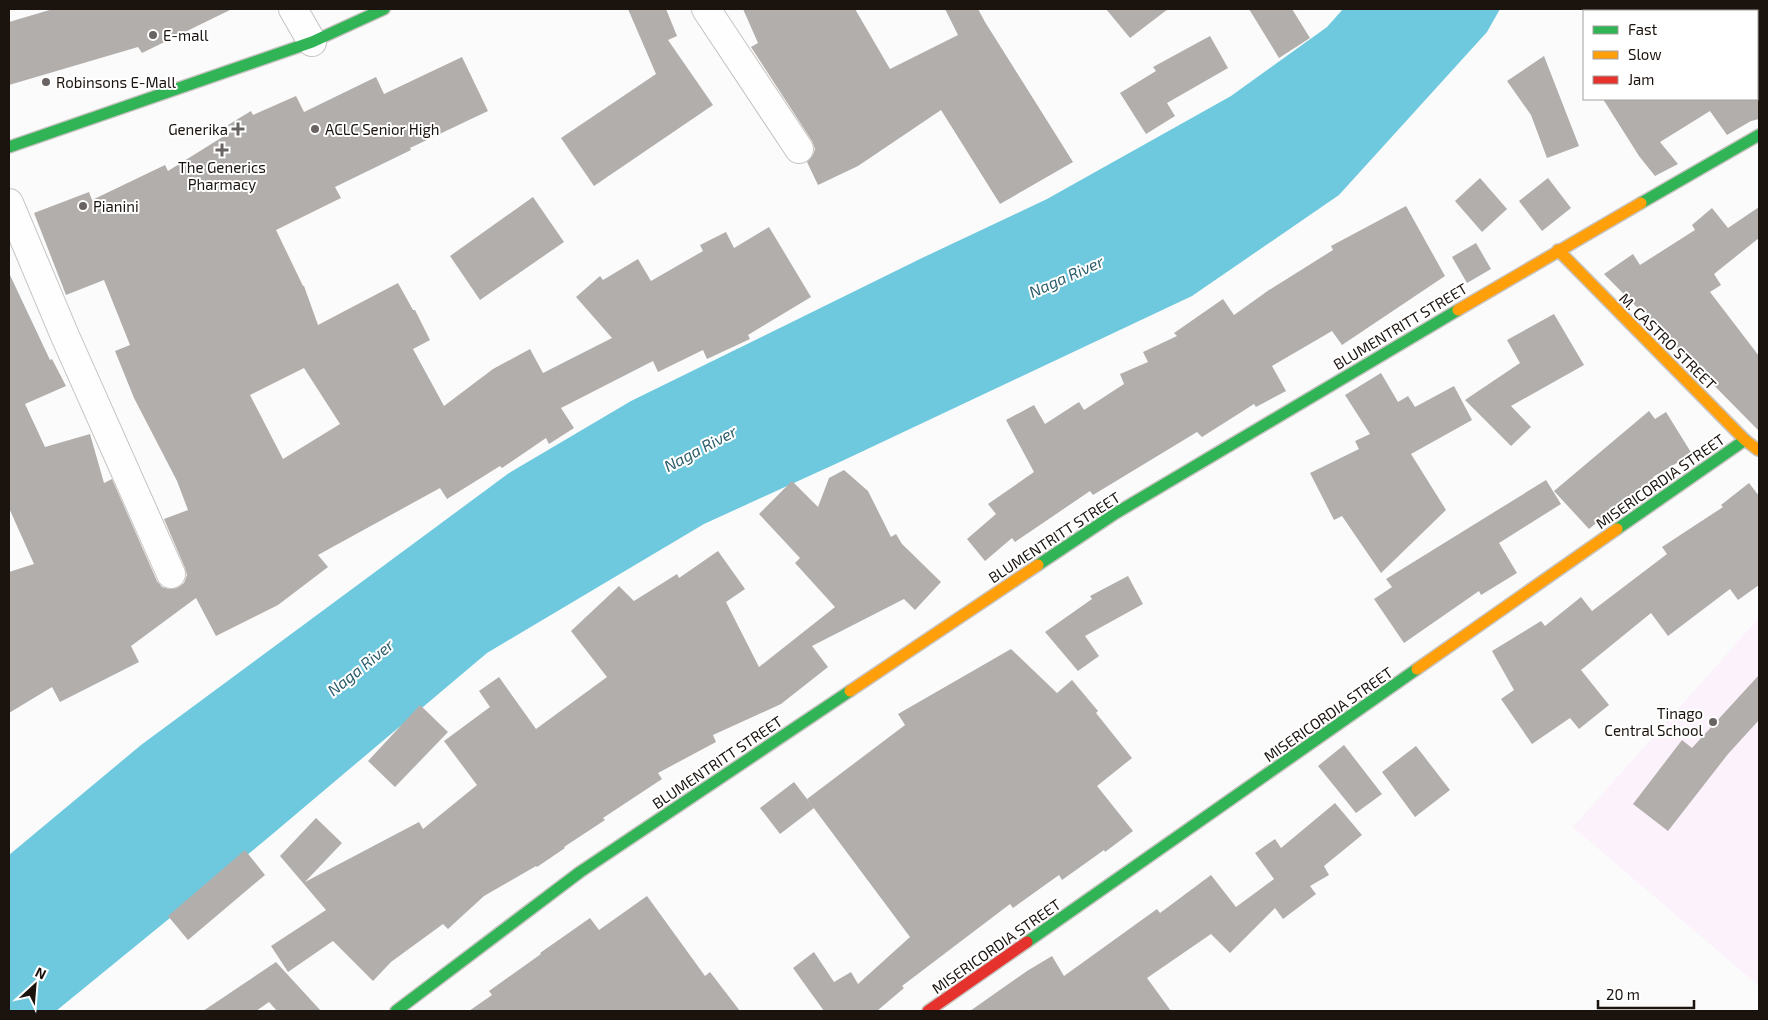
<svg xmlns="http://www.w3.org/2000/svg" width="1768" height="1020" font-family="'Exo 2',sans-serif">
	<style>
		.education { fill: #fcf2fc }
		.water { fill: #6ec9de }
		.building { fill: #b2aeac; fill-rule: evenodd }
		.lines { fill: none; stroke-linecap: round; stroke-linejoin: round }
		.street-casing { stroke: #c7c3c0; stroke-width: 30 }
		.fast-casing { stroke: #c7c3c0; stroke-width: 14 }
		.slow-casing { stroke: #c7c3c0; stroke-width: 14 }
		.jam-casing { stroke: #c7c3c0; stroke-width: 14 }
		.street { stroke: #fefefe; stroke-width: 28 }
		.fast { stroke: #30b455; stroke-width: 11 }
		.slow { stroke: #ff9f0a; stroke-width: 11 }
		.jam { stroke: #e5322d; stroke-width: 11 }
		.poi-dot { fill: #696461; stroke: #fff; stroke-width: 2 }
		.labels { text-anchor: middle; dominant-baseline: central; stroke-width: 4; stroke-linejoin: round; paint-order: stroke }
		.poi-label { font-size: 15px; fill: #1b130e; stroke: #fff; text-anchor: start }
		.street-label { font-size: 15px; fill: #1b130e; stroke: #fff }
		.water-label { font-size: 16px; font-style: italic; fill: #2b5e6c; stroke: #fff }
	</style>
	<rect width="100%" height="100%" fill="#fbfbfb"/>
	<!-- education -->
	<polygon class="education" points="1759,618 1759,986 1573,827"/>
	<!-- water -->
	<polygon class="water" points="1343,9 1500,9 1487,32 1339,195 1192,296 842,461 704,524 487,653 263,842 56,1011 9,1011 9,855 141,745 509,473 631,401 922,258 1047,199 1231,96 1327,27"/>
	<!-- building -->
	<g class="building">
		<polygon points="53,9 232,9 142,53 138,47 9,85 9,22"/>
		<polygon points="628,9 666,9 677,36 668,40 713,105 594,186 561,138 656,74"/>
		<polygon points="743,9 855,9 890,69 958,35 945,9 978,9 985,22 1073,162 1000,204 941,110 858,166 818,185 807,162 813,155 815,149 812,141 751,47 758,43"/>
		<polygon points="1106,9 1168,9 1130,38"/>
		<polygon points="1249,9 1292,9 1310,38 1279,58"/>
		<polygon points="1210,36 1228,68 1167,103 1175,116 1146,134 1120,93 1156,71 1153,67"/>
		<polygon points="1544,56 1579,146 1547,158 1531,115 1507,81"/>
		<path d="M462 57 488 111 410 148 411 150 335 187 341 198 276 230 303 286H304L318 325 398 283 413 310H415L430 340 413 349 444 406 493 369 530 349 543 373 612 338 576 297 600 276 603 280 638 259 651 281 703 251 700 245 726 232 734 248 769 227 811 297 748 335 750 339 707 359 703 350 658 372 653 361 561 408 574 428 549 444 546 438 502 468 500 466 447 499 440 488 318 555 328 567 278 605 216 636 196 598 131 646 139 662 60 702 52 687 9 713V572L34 564 9 508V273L50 360 52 359 66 386 25 404 45 447 90 434 104 483 112 479 157 581 162 587 169 589 177 588 184 583 187 575 185 568 164 519 188 510 177 481 134 398 115 351 130 345 104 280 66 295 34 213 89 192 92 200 165 165 168 171 232 131 228 125 251 111 253 115 296 96 304 112 376 77 384 94ZM304 368 340 424 283 459 250 395Z"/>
		<polygon points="1603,99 1759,99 1759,119 1751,121 1727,135 1710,111 1660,142 1678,164 1655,176 1639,156"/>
		<polygon points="1480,178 1507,209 1482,232 1455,201"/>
		<polygon points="1548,178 1571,208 1542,231 1519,201"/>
		<polygon points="533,197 564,242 480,300 450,256"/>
		<polygon points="1406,206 1445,276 1342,345 1332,331 1272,366 1286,391 1256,407 1254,404 1202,437 1197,432 1093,495 1090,491 1015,542 1012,538 985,561 967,539 996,514 988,504 1034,472 1006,420 1034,405 1045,424 1079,402 1084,410 1124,384 1120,374 1148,362 1143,352 1177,336 1174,333 1223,299 1234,315 1269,290 1333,250 1331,246"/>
		<polygon points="1759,207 1759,238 1714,274 1721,285 1710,292 1759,356 1759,431 1604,274 1633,254 1640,265 1695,230 1692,225 1712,208 1728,228"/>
		<polygon points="1476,243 1491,269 1467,283 1452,257"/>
		<polygon points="1554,314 1584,365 1511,406 1531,427 1511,446 1465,400 1520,363 1507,340"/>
		<polygon points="1381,373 1398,402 1408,396 1415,407 1454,386 1472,420 1411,454 1446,510 1381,573 1342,516 1334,520 1310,473 1359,449 1355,441 1370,434 1345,395"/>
		<polygon points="1649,411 1655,419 1666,412 1692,454 1653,477 1656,482 1632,494 1589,529 1554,491"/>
		<polygon points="844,470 868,491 891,537 896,534 902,544 941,582 915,610 904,599 812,646 828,667 781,704 713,735 716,742 658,773 662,779 603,818 605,820 564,847 565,848 537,867 536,866 484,896 448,929 443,924 391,962 373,981 333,941 288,972 271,946 326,910 280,856 316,818 342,843 305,882 419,822 423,829 477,785 444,741 490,707 479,691 499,677 536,729 607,677 571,631 619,586 634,601 677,574 679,578 718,551 745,589 726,602 759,667 835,607 795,563 800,558 759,514 792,481 818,507 829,478"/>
		<polygon points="1546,480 1561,504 1499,543 1517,573 1481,595 1479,591 1404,643 1374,599 1392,587 1386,579"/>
		<polygon points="1749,483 1759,496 1759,585 1738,600 1730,589 1668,636 1651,613 1581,670 1609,705 1579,729 1570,718 1532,744 1501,699 1514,690 1492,651 1541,621 1545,626 1581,597 1592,611 1667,554 1662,547 1723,507 1721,505"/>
		<polygon points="1128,576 1143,604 1085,636 1099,656 1078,671 1045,632 1092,599 1090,596"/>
		<polygon points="1011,649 1057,693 1072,680 1098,711 1096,713 1132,758 1097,786 1133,831 1105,852 1104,850 1062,880 1059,875 1013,908 1010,904 902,986 904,988 877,1011 824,1011 793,968 814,952 834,982 851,972 858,984 910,937 807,799 905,725 898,714"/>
		<polygon points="1759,675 1759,720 1728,754 1668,831 1633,804 1682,740 1692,748"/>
		<polygon points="420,705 448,732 395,787 368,761"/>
		<polygon points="1344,745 1382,794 1356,813 1318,766"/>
		<polygon points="1416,746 1450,790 1415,817 1382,772"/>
		<polygon points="794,782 814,808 780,834 760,808"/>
		<polygon points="1335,803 1362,835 1324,866 1329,875 1310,886 1316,894 1283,919 1275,908 1230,953 1211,934 1147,978 1171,1011 970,1011 1027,971 1052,956 1064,976 1157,909 1160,913 1211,875 1236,907 1274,879 1255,853 1275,839 1281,848"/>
		<polygon points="245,850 265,875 188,940 168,916"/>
		<polygon points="647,896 705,976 710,972 740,1011 469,1011 492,995 489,991 541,954 540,953 590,918 599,930"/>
		<polygon points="276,962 321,1011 277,1011 269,1002 256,1011 203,1011"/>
	</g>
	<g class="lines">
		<defs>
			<g id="street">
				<polyline points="293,9 312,42"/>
				<polyline points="706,9 799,149"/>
				<polyline points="9,203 65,336 171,574"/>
			</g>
			<g id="fast">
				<polyline points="9,147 312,42 384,9"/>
				<polyline points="1641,203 1759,135"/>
				<polyline points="1617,529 1745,440"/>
				<polyline points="1038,565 1116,513 1458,310"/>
				<polyline points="1027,942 1417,669"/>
				<polyline points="396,1011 580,872 850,691"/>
			</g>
			<g id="slow">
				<polyline points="1558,250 1745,440 1758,450"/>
				<polyline points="1458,310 1641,203"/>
				<polyline points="1417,669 1617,529"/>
				<polyline points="850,691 1038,565"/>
			</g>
			<polyline id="jam" points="928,1011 1027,942"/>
		</defs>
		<!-- street casing -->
		<use href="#street" class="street-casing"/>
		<!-- fast casing -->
		<use href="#fast" class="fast-casing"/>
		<!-- slow casing -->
		<use href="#slow" class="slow-casing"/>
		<!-- jam casing -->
		<use href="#jam" class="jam-casing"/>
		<!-- street -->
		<use href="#street" class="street"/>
		<!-- fast -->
		<use href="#fast" class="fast"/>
		<!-- slow -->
		<use href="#slow" class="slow"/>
		<!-- jam -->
		<use href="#jam" class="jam"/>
	</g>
	<!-- markers -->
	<g class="poi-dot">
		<circle cx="153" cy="35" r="5"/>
		<circle cx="46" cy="82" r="5"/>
		<path d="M235.5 121.5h5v5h5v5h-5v5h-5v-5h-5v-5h5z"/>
		<circle cx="315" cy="129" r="5"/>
		<path d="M219.5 142.5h5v5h5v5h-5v5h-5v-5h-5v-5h5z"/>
		<circle cx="83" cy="206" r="5"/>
		<circle cx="1713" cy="722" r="5"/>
	</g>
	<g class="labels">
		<!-- poi labels -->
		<g class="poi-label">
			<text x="163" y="35">E-mall</text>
			<text x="56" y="82">Robinsons E-Mall</text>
			<text x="228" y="129" text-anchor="end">Generika</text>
			<text x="325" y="129">ACLC Senior High</text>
			<text x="222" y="167" text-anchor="middle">The Generics<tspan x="222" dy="17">Pharmacy</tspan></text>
			<text x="93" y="206">Pianini</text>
			<text x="1703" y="713" text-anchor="end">Tinago<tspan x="1703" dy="17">Central School</tspan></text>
		</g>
		<!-- street labels -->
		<g class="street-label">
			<text transform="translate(1400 326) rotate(-31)">BLUMENTRITT STREET</text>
			<text transform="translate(1668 341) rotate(45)">M. CASTRO STREET</text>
			<text transform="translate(1660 481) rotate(-35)">MISERICORDIA STREET</text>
			<text transform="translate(1054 537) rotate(-33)">BLUMENTRITT STREET</text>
			<text transform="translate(1328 714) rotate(-35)">MISERICORDIA STREET</text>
			<text transform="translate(717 762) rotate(-34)">BLUMENTRITT STREET</text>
			<text transform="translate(996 946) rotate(-35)">MISERICORDIA STREET</text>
		</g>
		<!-- water labels -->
		<g class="water-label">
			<text transform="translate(1066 276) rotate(-24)">Naga River</text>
			<text transform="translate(700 448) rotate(-28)">Naga River</text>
			<text transform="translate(360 667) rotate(-39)">Naga River</text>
		</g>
	</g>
	<!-- border -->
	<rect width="1768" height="1020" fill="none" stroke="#1b130e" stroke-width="20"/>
	<!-- legend -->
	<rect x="1583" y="10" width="175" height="90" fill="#ffffff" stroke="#a4a19f"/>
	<rect x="1593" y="26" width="25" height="8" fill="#30b455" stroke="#a4a19f"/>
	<text x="1628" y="35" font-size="15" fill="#1b130e">Fast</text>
	<rect x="1593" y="51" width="25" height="8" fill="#ff9f0a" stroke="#a4a19f"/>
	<text x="1628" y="60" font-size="15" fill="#1b130e">Slow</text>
	<rect x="1593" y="76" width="25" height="8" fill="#e5322d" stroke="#a4a19f"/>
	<text x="1628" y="85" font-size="15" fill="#1b130e">Jam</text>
	<!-- north arrow -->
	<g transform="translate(35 985) rotate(26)" stroke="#ffffff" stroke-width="4" paint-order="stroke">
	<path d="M0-4L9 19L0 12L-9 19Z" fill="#1b130e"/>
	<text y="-8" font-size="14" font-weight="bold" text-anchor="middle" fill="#1b130e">N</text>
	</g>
	<!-- scale -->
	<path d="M1598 1000v8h96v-8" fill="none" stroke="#1b130e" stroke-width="2.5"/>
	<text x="1606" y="1000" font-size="15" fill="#1b130e" stroke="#ffffff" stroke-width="4" paint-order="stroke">20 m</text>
</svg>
